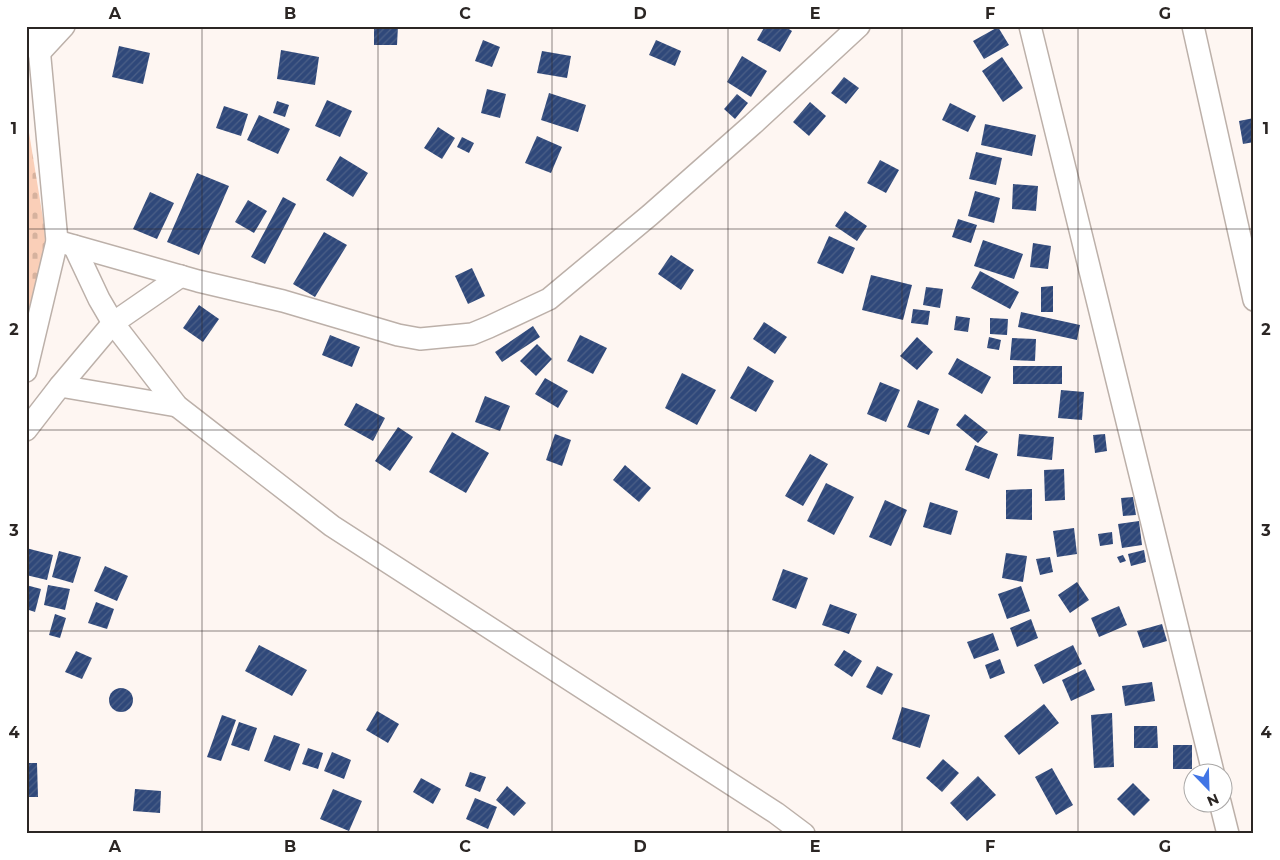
<svg xmlns="http://www.w3.org/2000/svg" width="1280" height="860" font-family="Montserrat,sans-serif">
	<style>
		.cemetery { fill: url(#cemetery-stones) }
		.building { fill: url(#building-hatch) }
		.lines { fill: none; stroke-linecap: round; stroke-linejoin: round }
		.street-casing { stroke: #bcb0a9; stroke-width: 24 }
		.street { stroke: #fff; stroke-width: 21 }
		.grid { fill: none; stroke: #2b2624; stroke-width: 1; stroke-opacity: 0.55 }
		.neatline { fill: none; stroke: #2b2624; stroke-width: 2 }
		.grid-label { font-size: 16px; text-anchor: middle; font-weight: bold; fill: #2b2624 }
	</style>
	<defs>
		<pattern id="cemetery-stones" width="16" height="16" patternUnits="userSpaceOnUse" patternTransform="scale(1.25)"><rect width="16" height="16" fill="#facfb8"/><path d="M2 7V4a2 2 0 0 1 4 0v3zM10 15v-3a2 2 0 0 1 4 0v3z" fill="#d6b29e"/></pattern>
		<pattern id="building-hatch" width="6" height="6" patternUnits="userSpaceOnUse" patternTransform="scale(1.25)"><rect width="6" height="6" fill="#2f487a"/><path d="M-1 1l2-2M0 6l6-6M5 7l2-2" fill="none" stroke="#4c6087"/></pattern>
	</defs>
	<rect width="100%" height="100%" fill="#fef6f2"/>
	<!-- cemetery -->
	<polygon class="cemetery" points="26,114 47,243 26,323"/>
	<!-- building -->
	<g class="building">
		<polygon points="314,26 339,26 339,29 314,28"/>
		<polygon points="374,26 398,26 397,45 374,45"/>
		<polygon points="765,26 784,26 792,31 780,52 757,40"/>
		<polygon points="998,27 1009,45 984,59 973,41"/>
		<polygon points="483,40 500,47 492,67 475,61"/>
		<polygon points="656,40 681,51 675,66 649,55"/>
		<polygon points="119,46 150,53 143,84 112,77"/>
		<polygon points="281,50 319,57 315,85 277,79"/>
		<polygon points="542,51 571,56 567,78 537,73"/>
		<polygon points="742,56 767,71 751,97 727,82"/>
		<polygon points="1002,57 1023,88 1003,102 982,71"/>
		<polygon points="844,77 859,88 846,104 831,93"/>
		<polygon points="487,89 506,94 500,118 481,113"/>
		<polygon points="549,93 586,105 578,132 541,120"/>
		<polygon points="737,94 748,103 735,119 724,109"/>
		<polygon points="327,100 352,111 340,137 315,126"/>
		<polygon points="277,101 289,105 285,117 273,113"/>
		<polygon points="810,102 826,116 809,136 793,122"/>
		<polygon points="950,103 976,116 968,132 942,120"/>
		<polygon points="224,106 248,114 241,136 216,128"/>
		<polygon points="259,115 290,129 278,154 247,140"/>
		<polygon points="1254,118 1254,142 1243,144 1239,121"/>
		<polygon points="985,124 1036,135 1032,156 981,145"/>
		<polygon points="438,127 455,138 442,159 424,148"/>
		<polygon points="537,136 562,147 551,173 525,163"/>
		<polygon points="462,137 474,143 469,153 457,147"/>
		<polygon points="976,152 1002,158 996,185 969,179"/>
		<polygon points="340,156 368,173 353,197 326,180"/>
		<polygon points="880,160 899,170 886,193 867,183"/>
		<polygon points="197,173 229,186 199,255 167,242"/>
		<polygon points="1013,184 1038,186 1036,211 1012,209"/>
		<polygon points="975,191 1000,198 994,223 968,216"/>
		<polygon points="150,192 174,203 157,239 133,229"/>
		<polygon points="283,197 296,204 265,264 251,257"/>
		<polygon points="248,200 267,211 254,233 235,222"/>
		<polygon points="845,211 867,226 857,241 835,226"/>
		<polygon points="958,219 977,225 971,243 952,237"/>
		<polygon points="324,232 347,245 315,297 293,284"/>
		<polygon points="829,236 855,248 843,274 817,263"/>
		<polygon points="983,240 1023,254 1014,279 974,266"/>
		<polygon points="1033,243 1051,246 1048,269 1030,267"/>
		<polygon points="671,255 694,270 681,290 658,274"/>
		<polygon points="472,268 485,296 468,304 455,276"/>
		<polygon points="980,271 1019,292 1010,309 971,288"/>
		<polygon points="871,275 912,285 903,320 862,310"/>
		<polygon points="1053,286 1053,312 1041,312 1041,287"/>
		<polygon points="926,287 943,289 940,308 923,305"/>
		<polygon points="199,305 219,319 203,342 183,328"/>
		<polygon points="913,309 930,311 928,325 911,323"/>
		<polygon points="1021,312 1080,325 1077,340 1018,327"/>
		<polygon points="956,316 970,318 968,332 954,330"/>
		<polygon points="990,318 1008,319 1007,335 990,334"/>
		<polygon points="764,322 787,337 775,354 753,339"/>
		<polygon points="533,326 540,337 502,362 495,352"/>
		<polygon points="330,335 360,347 352,367 322,355"/>
		<polygon points="580,335 607,348 593,374 567,361"/>
		<polygon points="917,337 933,352 917,370 900,356"/>
		<polygon points="989,337 1001,340 999,350 987,348"/>
		<polygon points="1012,338 1036,339 1035,361 1010,360"/>
		<polygon points="537,344 552,359 536,376 520,361"/>
		<polygon points="957,358 991,377 982,394 948,374"/>
		<polygon points="748,366 774,381 756,412 730,398"/>
		<rect x="1013" y="366" width="49" height="18"/>
		<polygon points="682,373 716,390 697,425 665,408"/>
		<polygon points="545,378 568,391 558,408 535,394"/>
		<polygon points="880,382 900,390 886,422 867,414"/>
		<polygon points="1061,390 1084,392 1082,420 1058,418"/>
		<polygon points="485,396 510,406 500,431 475,422"/>
		<polygon points="918,400 939,409 929,435 907,427"/>
		<polygon points="356,403 385,418 373,441 344,425"/>
		<polygon points="965,414 988,432 978,443 956,425"/>
		<polygon points="398,427 413,437 390,471 375,461"/>
		<polygon points="452,432 489,453 466,493 429,472"/>
		<polygon points="555,434 571,440 562,466 546,460"/>
		<polygon points="1019,434 1054,437 1052,460 1017,456"/>
		<polygon points="1105,434 1107,451 1095,453 1093,435"/>
		<polygon points="975,445 998,454 989,479 965,470"/>
		<polygon points="810,454 828,464 803,506 785,496"/>
		<polygon points="625,465 651,488 639,502 613,480"/>
		<polygon points="1064,469 1065,500 1045,501 1044,470"/>
		<polygon points="826,483 854,497 834,535 807,521"/>
		<polygon points="1032,489 1032,520 1006,519 1006,490"/>
		<polygon points="1133,497 1136,515 1123,516 1121,498"/>
		<polygon points="885,500 907,510 891,546 869,537"/>
		<polygon points="930,502 958,511 951,535 923,527"/>
		<polygon points="1139,521 1142,545 1122,548 1118,524"/>
		<polygon points="1074,528 1077,554 1057,557 1053,531"/>
		<polygon points="1112,532 1113,544 1100,546 1098,534"/>
		<polygon points="26,548 53,555 47,580 26,575"/>
		<polygon points="1144,550 1146,562 1131,566 1128,554"/>
		<polygon points="59,551 81,557 73,583 52,577"/>
		<polygon points="1006,553 1027,556 1023,582 1002,578"/>
		<polygon points="1123,555 1126,561 1120,563 1117,557"/>
		<polygon points="1050,557 1053,572 1040,575 1036,559"/>
		<polygon points="105,566 128,576 117,601 94,591"/>
		<polygon points="783,569 808,578 796,609 772,600"/>
		<polygon points="1077,582 1089,600 1070,613 1058,595"/>
		<polygon points="26,585 41,589 35,612 26,609"/>
		<polygon points="48,585 70,589 65,610 44,605"/>
		<polygon points="1021,586 1030,611 1007,619 998,594"/>
		<polygon points="96,602 114,609 107,629 88,623"/>
		<polygon points="830,604 857,614 849,634 822,625"/>
		<polygon points="1119,606 1127,625 1099,637 1091,618"/>
		<polygon points="55,614 66,618 60,638 49,635"/>
		<polygon points="1031,619 1038,638 1017,647 1010,628"/>
		<polygon points="1162,624 1167,641 1143,648 1137,631"/>
		<polygon points="993,633 999,650 974,659 967,642"/>
		<polygon points="259,645 307,670 292,696 245,671"/>
		<polygon points="1073,645 1082,664 1043,684 1034,665"/>
		<polygon points="844,650 862,661 852,677 834,665"/>
		<polygon points="76,651 92,658 82,679 65,672"/>
		<polygon points="1000,659 1005,673 990,679 985,665"/>
		<polygon points="877,666 893,674 882,695 866,687"/>
		<polygon points="1085,669 1095,690 1071,701 1062,680"/>
		<polygon points="1152,682 1155,701 1125,706 1122,686"/>
		<circle cx="121" cy="700" r="12"/>
		<polygon points="1044,704 1059,723 1019,755 1004,736"/>
		<polygon points="902,707 930,715 920,748 892,739"/>
		<polygon points="377,711 399,724 388,743 366,730"/>
		<polygon points="1112,713 1114,767 1094,768 1091,715"/>
		<polygon points="222,715 236,720 221,761 207,757"/>
		<polygon points="239,722 257,728 249,751 231,745"/>
		<polygon points="1134,726 1157,726 1158,748 1134,748"/>
		<polygon points="274,735 300,744 290,771 264,761"/>
		<rect x="1173" y="745" width="19" height="24"/>
		<polygon points="308,748 323,753 318,769 302,764"/>
		<polygon points="332,752 351,760 344,779 324,771"/>
		<polygon points="943,759 959,773 942,792 926,778"/>
		<polygon points="26,763 37,763 38,797 26,797"/>
		<polygon points="1052,768 1073,805 1056,815 1035,777"/>
		<polygon points="470,772 486,777 480,792 465,786"/>
		<polygon points="978,776 996,795 967,821 950,803"/>
		<polygon points="421,778 441,789 433,804 413,792"/>
		<polygon points="1133,783 1150,800 1134,816 1117,799"/>
		<polygon points="507,786 526,803 514,816 496,800"/>
		<polygon points="135,789 161,791 160,813 133,811"/>
		<polygon points="333,789 362,801 349,831 320,819"/>
		<polygon points="475,798 497,807 488,829 466,819"/>
	</g>
	<g class="lines">
		<defs>
			<g id="street">
				<polyline points="1030,26 1213,772"/>
				<polyline points="1193,26 1254,300"/>
				<polyline points="39,53 64,26"/>
				<polyline points="57,241 198,281 283,301 398,335 420,339 472,334 489,327 549,299 555,294 650,215 753,124 859,26"/>
				<polyline points="74,246 99,299 113,323 177,406 332,526 776,813 804,834"/>
				<polyline points="26,371 57,241 37,26"/>
				<polyline points="60,386 177,406"/>
				<polyline points="26,430 60,386 113,323 181,276"/>
				<polyline points="1220,802 1228,834"/>
			</g>
		</defs>
		<!-- street casing -->
		<use href="#street" class="street-casing"/>
		<!-- street -->
		<use href="#street" class="street"/>
	</g>
	<!-- grid -->
	<path class="grid" d="M202 26V834M378 26V834M552 26V834M728 26V834M902 26V834M1078 26V834M26 229H1254M26 430H1254M26 631H1254"/>
	<!-- border -->
	<rect width="1280" height="860" fill="none" stroke="#ffffff" stroke-width="55"/>
	<!-- north arrow -->
	<g transform="translate(1208 788) rotate(157)"><circle r="24" fill="#ffffff" stroke="#aaa8a7"/>
	<path d="M0-4L9 19L0 12L-9 19Z" fill="#4175e5"/>
	<text y="-8" font-size="14" font-weight="bold" text-anchor="middle" fill="#2b2624">N</text>
	</g>
	<rect x="28" y="28" width="1224" height="804" class="neatline"/>
	<g class="grid-label">
		<text x="115" y="19">A</text>
		<text x="290" y="19">B</text>
		<text x="465" y="19">C</text>
		<text x="640" y="19">D</text>
		<text x="815" y="19">E</text>
		<text x="990" y="19">F</text>
		<text x="1165" y="19">G</text>
		<text x="14" y="134">1</text>
		<text x="1266" y="134">1</text>
		<text x="14" y="335">2</text>
		<text x="1266" y="335">2</text>
		<text x="14" y="536">3</text>
		<text x="1266" y="536">3</text>
		<text x="14" y="738">4</text>
		<text x="1266" y="738">4</text>
		<text x="115" y="852">A</text>
		<text x="290" y="852">B</text>
		<text x="465" y="852">C</text>
		<text x="640" y="852">D</text>
		<text x="815" y="852">E</text>
		<text x="990" y="852">F</text>
		<text x="1165" y="852">G</text>
	</g>
</svg>
